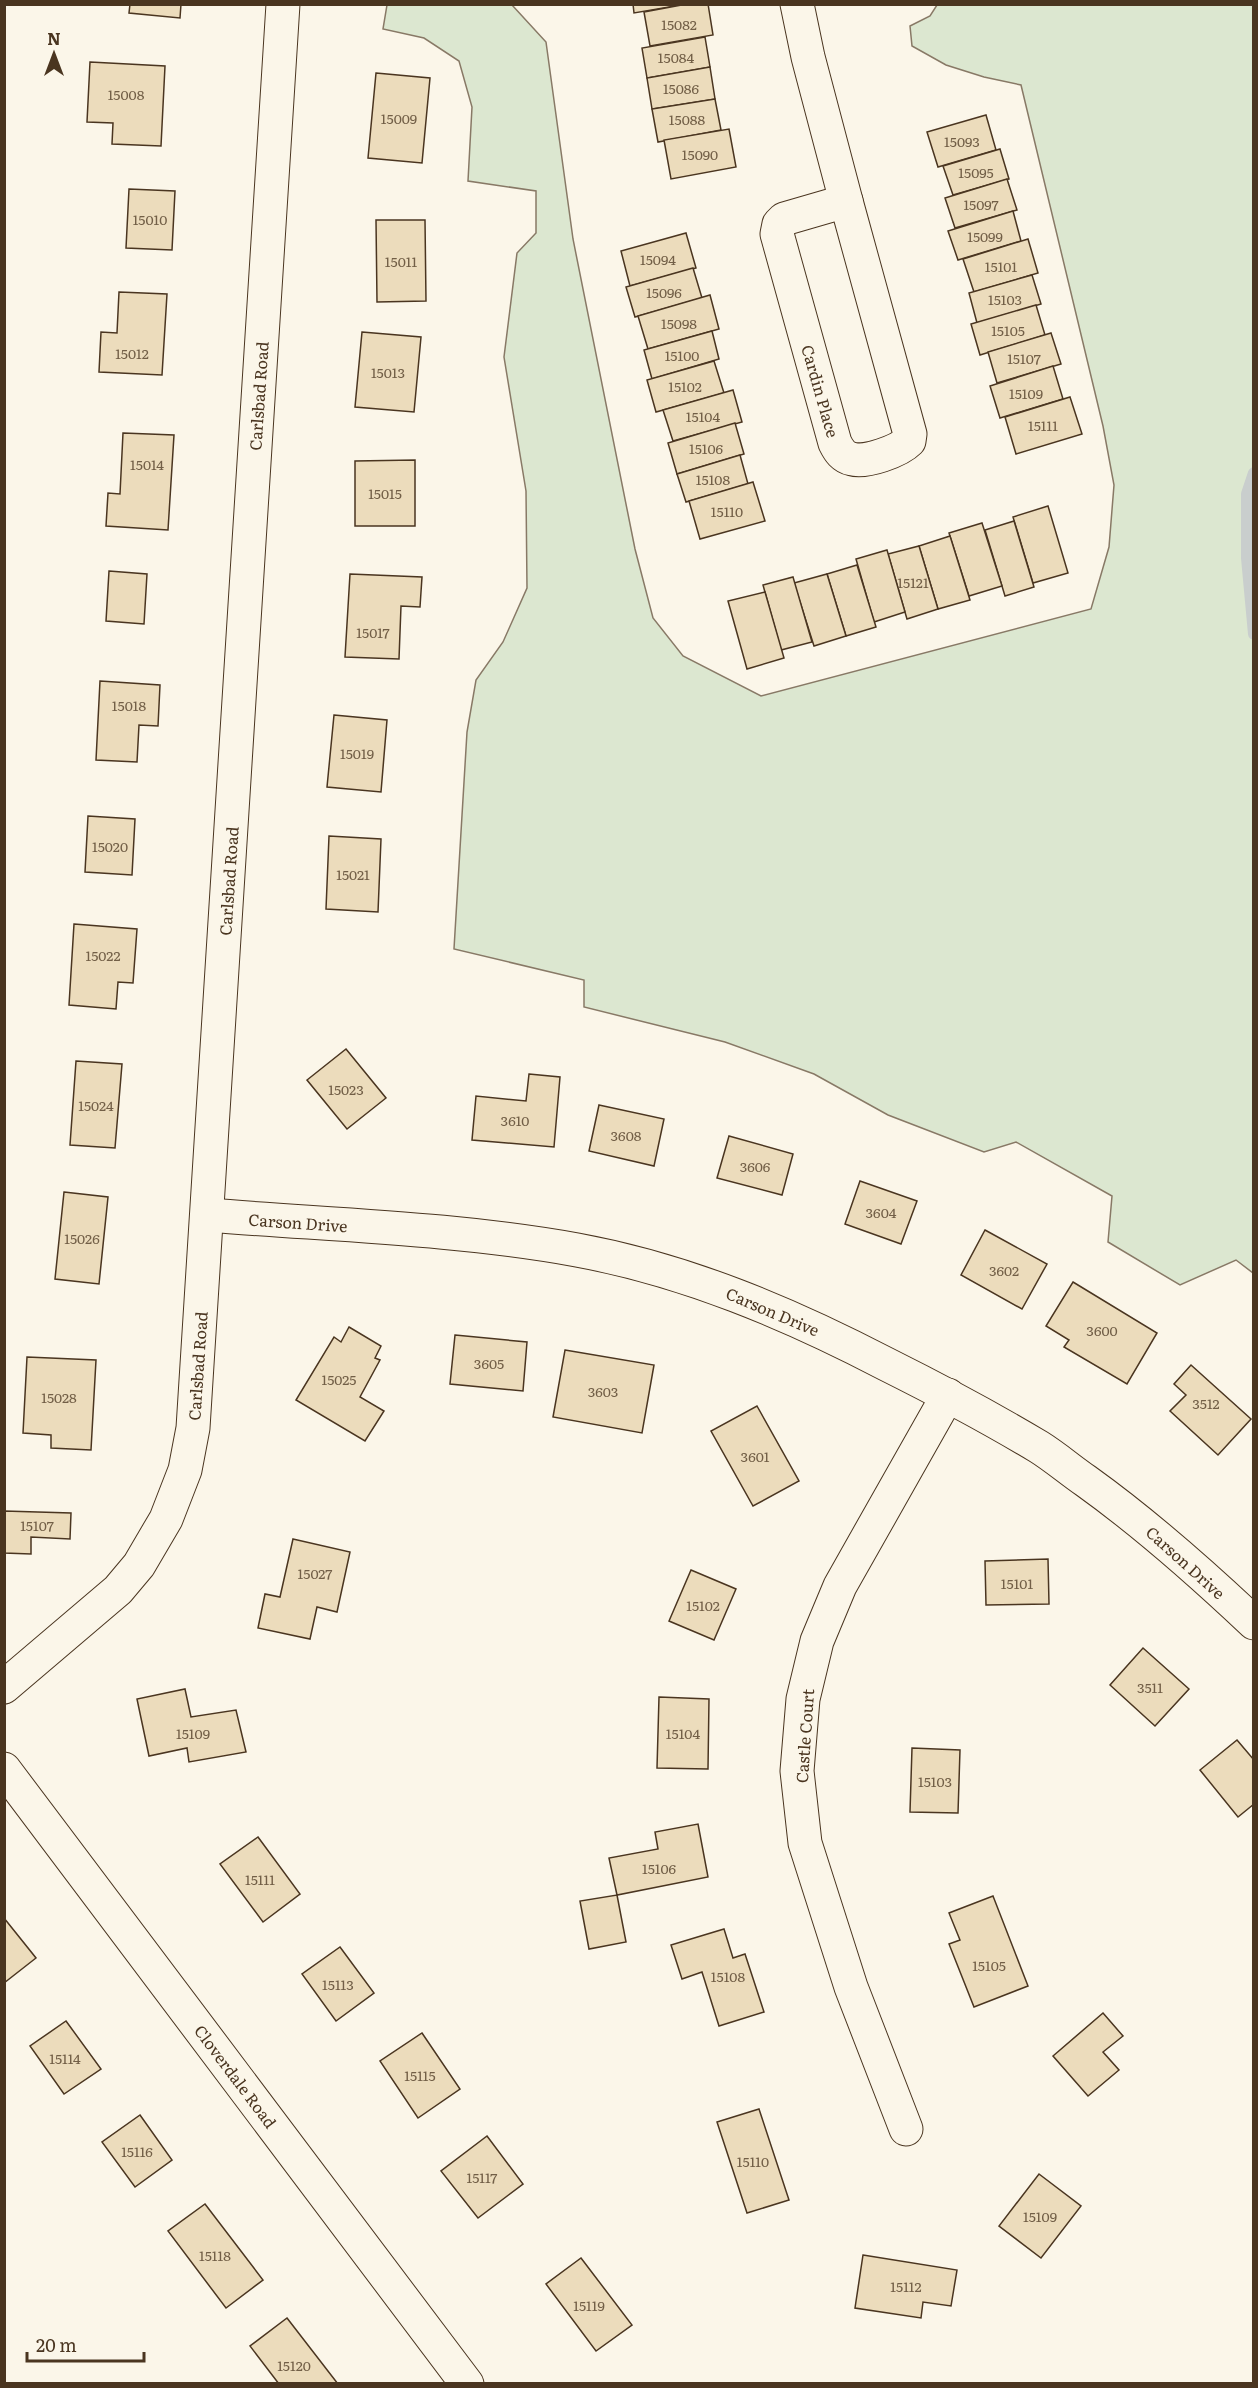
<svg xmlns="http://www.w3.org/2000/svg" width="1258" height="2388" font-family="Literata,serif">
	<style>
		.green { fill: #dce7d0; stroke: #887966; stroke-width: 1.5 }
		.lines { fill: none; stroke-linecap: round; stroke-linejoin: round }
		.stream { stroke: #c9cecd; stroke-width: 12 }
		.building { fill: #ecdcbc; stroke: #4a3520; stroke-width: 1.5 }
		.minor-casing { stroke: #4a3520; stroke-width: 35 }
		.tertiary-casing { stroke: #4a3520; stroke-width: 35 }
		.minor { stroke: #fbf6e9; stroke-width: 33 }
		.tertiary { stroke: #fbf6e9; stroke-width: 33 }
		.labels { text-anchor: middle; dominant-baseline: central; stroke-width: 4.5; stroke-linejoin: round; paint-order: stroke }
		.number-label { font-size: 14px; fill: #725f47 }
		.street-label { font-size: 16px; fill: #4a3520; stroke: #fbf6e9 }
	</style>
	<rect width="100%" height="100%" fill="#fbf6e9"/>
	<!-- green -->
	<polygon class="green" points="387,5 512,5 546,42 573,239 635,549 653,618 683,656 761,696 1091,609 1109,547 1114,485 1103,426 1021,85 984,77 946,65 912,46 910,26 930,16 937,5 1253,5 1253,1273 1236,1260 1180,1285 1108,1242 1112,1196 1016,1142 984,1152 888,1115 814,1074 725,1042 584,1007 584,980 454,949 467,732 476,680 503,642 527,588 526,491 504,357 517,253 536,233 536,191 468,181 472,107 459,61 424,38 383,29"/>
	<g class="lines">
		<!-- stream -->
		<polyline class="stream" points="1254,473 1247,494 1247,558 1254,634"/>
	</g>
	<!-- building -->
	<g class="building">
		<polygon points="130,4 181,4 180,18 129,13"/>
		<polygon points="633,4 687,4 634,13"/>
		<polygon points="687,4 708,4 713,35 650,46 644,12"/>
		<polygon points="705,37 710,67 647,78 642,48"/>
		<polygon points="90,62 165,66 161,146 112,144 113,123 87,122"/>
		<polygon points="710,67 715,99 652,109 647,78"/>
		<polygon points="376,73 430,78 422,163 368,158"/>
		<polygon points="715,99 721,130 658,142 652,109"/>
		<polygon points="986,115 996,150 938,167 927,132"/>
		<polygon points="729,129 736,167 671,179 664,140"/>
		<polygon points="1000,149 1009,179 953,195 943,166"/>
		<polygon points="1007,179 1017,210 955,228 945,198"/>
		<polygon points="129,189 175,191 172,250 126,248"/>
		<polygon points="1013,211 1021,241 958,260 948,231"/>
		<polygon points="376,220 425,220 426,301 377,302"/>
		<polygon points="686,233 696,268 630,286 621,251"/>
		<polygon points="1028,239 1038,273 974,292 963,259"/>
		<polygon points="693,268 702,298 635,317 626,287"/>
		<polygon points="1032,275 1041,304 977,323 969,293"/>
		<polygon points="119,292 167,294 162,375 99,372 101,332 117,333"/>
		<polygon points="710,295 719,329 648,349 638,316"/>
		<polygon points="1036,305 1045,335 980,355 971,324"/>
		<polygon points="712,331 719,359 652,379 644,350"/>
		<polygon points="362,332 421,337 414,412 355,407"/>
		<polygon points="1051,333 1061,364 997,383 988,352"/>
		<polygon points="714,361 724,393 656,412 647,380"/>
		<polygon points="1053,366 1063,399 1000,418 990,386"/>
		<polygon points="733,390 742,422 673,441 663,410"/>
		<polygon points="1070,397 1082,434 1016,454 1005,417"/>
		<polygon points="735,423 744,454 677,474 668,443"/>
		<polygon points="123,433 174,435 168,530 106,526 108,493 120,494"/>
		<polygon points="740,455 748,484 686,502 677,474"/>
		<polygon points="415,460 415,526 355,526 355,461"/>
		<polygon points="753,482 765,521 700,539 689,501"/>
		<polygon points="1048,506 1068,573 1033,583 1013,517"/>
		<polygon points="1014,521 1034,587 1005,596 985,530"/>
		<polygon points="982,523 1002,586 969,596 949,533"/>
		<polygon points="950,536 970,600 938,609 919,546"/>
		<polygon points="919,546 938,609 907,619 888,554"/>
		<polygon points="887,550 905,612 874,622 856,559"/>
		<polygon points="857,565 876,627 846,636 827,574"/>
		<polygon points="109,571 147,574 144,624 106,621"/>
		<polygon points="350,574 422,577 420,607 401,606 399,659 345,657"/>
		<polygon points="827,574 846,636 814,646 794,583"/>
		<polygon points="793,577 812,642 781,650 763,585"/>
		<polygon points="765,592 784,658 747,669 728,601"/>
		<polygon points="100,681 160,685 158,726 139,725 137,762 96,760"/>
		<polygon points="334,715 387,720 381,792 327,787"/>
		<polygon points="88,816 135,819 132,875 85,872"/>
		<polygon points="329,836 381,839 378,912 326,909"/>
		<polygon points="74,924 137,929 133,983 118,982 116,1009 69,1005"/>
		<polygon points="346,1049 386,1098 347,1129 307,1080"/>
		<polygon points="76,1061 122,1064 115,1148 70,1145"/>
		<polygon points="529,1074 560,1077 554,1147 472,1140 476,1096 526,1101"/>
		<polygon points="599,1105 664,1119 654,1166 589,1151"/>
		<polygon points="729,1136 793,1154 782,1195 717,1178"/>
		<polygon points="860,1181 917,1201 901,1244 845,1224"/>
		<polygon points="64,1192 108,1197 99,1284 55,1279"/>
		<polygon points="985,1230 1047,1264 1022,1309 961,1275"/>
		<polygon points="1073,1282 1157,1333 1127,1384 1064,1347 1069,1340 1046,1326"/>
		<polygon points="349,1327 381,1346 375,1358 380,1360 360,1397 384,1411 365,1441 296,1400 334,1337 341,1342"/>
		<polygon points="455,1335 527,1342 523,1391 450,1384"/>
		<polygon points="565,1350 654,1365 642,1433 553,1417"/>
		<polygon points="27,1357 96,1360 91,1450 51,1448 51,1435 23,1433"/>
		<polygon points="1191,1365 1251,1419 1218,1455 1170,1411 1186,1395 1174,1384"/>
		<polygon points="757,1406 799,1481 753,1506 711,1431"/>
		<polygon points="4,1511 71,1513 70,1539 31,1537 31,1554 4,1553"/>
		<polygon points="293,1539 350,1552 337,1612 317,1607 310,1639 258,1628 265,1594 280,1597"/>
		<polygon points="1048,1559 1049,1604 986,1605 985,1561"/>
		<polygon points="691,1570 736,1589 714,1640 669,1621"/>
		<polygon points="1143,1648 1189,1689 1155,1726 1110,1685"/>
		<polygon points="185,1689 191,1717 236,1710 246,1752 189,1762 187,1748 149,1756 137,1699"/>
		<polygon points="659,1697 709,1699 708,1769 657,1768"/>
		<polygon points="1237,1740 1254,1760 1254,1804 1238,1817 1200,1770"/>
		<polygon points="912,1748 960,1750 958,1813 910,1812"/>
		<polygon points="698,1824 708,1877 617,1895 609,1858 658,1849 655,1832"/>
		<polygon points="258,1837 300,1894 263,1922 220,1864"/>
		<polygon points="617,1895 626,1942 589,1949 580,1901"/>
		<polygon points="993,1896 1028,1986 974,2007 949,1944 960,1940 949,1913"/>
		<polygon points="4,1918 36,1958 4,1983"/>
		<polygon points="724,1929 733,1958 745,1954 764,2012 719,2026 702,1972 682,1979 671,1945"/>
		<polygon points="340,1947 374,1993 336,2021 302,1974"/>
		<polygon points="1103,2013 1123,2036 1103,2052 1119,2070 1088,2096 1053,2056"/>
		<polygon points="66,2021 101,2069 64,2094 30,2046"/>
		<polygon points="422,2033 460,2089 418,2118 380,2061"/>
		<polygon points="759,2109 789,2200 747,2213 717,2122"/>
		<polygon points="140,2115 172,2160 135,2187 102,2142"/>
		<polygon points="487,2136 523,2184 478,2218 441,2171"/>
		<polygon points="1039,2174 1081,2206 1041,2258 999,2226"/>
		<polygon points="205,2204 263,2280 226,2308 168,2231"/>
		<polygon points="863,2255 957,2270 951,2306 923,2302 921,2318 855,2308"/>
		<polygon points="581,2258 632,2325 596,2351 546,2284"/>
		<polygon points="287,2318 338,2384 279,2384 250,2346"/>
	</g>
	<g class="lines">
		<defs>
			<g id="minor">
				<polyline points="797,4 808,57 846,201"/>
				<path d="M846 201 910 434 909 441C899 451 866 463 852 459 843 457 839 451 835 443L777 234 779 224 784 219Z"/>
				<path d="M208 1215C330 1225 455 1228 577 1250 686 1270 788 1313 886 1364 938 1390 989 1417 1039 1447 1055 1457 1070 1470 1086 1481 1146 1524 1200 1572 1254 1623"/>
				<polyline points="4,1687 118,1590 139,1565 166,1519 185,1470 193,1428 283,4"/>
				<polyline points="906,2129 851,1987 805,1843 797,1771 803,1699 817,1641 840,1586 948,1395"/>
			</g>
			<polyline id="tertiary" points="4,1769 467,2384"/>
		</defs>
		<!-- minor casing -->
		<use href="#minor" class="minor-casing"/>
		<!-- tertiary casing -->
		<use href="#tertiary" class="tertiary-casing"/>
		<!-- minor -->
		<use href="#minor" class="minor"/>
		<!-- tertiary -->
		<use href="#tertiary" class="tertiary"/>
	</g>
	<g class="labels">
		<!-- number labels -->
		<g class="number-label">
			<text x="679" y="24">15082</text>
			<text x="676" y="57">15084</text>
			<text x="681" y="88">15086</text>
			<text x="126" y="94">15008</text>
			<text x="399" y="118">15009</text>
			<text x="687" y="119">15088</text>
			<text x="962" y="141">15093</text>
			<text x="700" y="154">15090</text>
			<text x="976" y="172">15095</text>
			<text x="981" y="204">15097</text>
			<text x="150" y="219">15010</text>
			<text x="985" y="236">15099</text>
			<text x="658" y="259">15094</text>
			<text x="401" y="261">15011</text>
			<text x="1001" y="266">15101</text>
			<text x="664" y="292">15096</text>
			<text x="1005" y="299">15103</text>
			<text x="679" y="323">15098</text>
			<text x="1008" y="330">15105</text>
			<text x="132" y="353">15012</text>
			<text x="682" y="355">15100</text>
			<text x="1024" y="358">15107</text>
			<text x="388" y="372">15013</text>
			<text x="685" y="386">15102</text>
			<text x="1026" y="393">15109</text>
			<text x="703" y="416">15104</text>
			<text x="1043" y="425">15111</text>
			<text x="706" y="448">15106</text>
			<text x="147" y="464">15014</text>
			<text x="713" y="479">15108</text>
			<text x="385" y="493">15015</text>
			<text x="727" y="511">15110</text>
			<text x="913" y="582">15121</text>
			<text x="373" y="632">15017</text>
			<text x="129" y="705">15018</text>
			<text x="357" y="753">15019</text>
			<text x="110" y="846">15020</text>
			<text x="353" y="874">15021</text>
			<text x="103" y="955">15022</text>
			<text x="346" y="1089">15023</text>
			<text x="96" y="1105">15024</text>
			<text x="515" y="1120">3610</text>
			<text x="626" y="1135">3608</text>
			<text x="755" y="1166">3606</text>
			<text x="881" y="1212">3604</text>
			<text x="82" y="1238">15026</text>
			<text x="1004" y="1270">3602</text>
			<text x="1102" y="1330">3600</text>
			<text x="489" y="1363">3605</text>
			<text x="339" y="1379">15025</text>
			<text x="603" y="1391">3603</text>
			<text x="59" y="1397">15028</text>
			<text x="1206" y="1403">3512</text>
			<text x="755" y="1456">3601</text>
			<text x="37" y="1525">15107</text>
			<text x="315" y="1573">15027</text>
			<text x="1017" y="1583">15101</text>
			<text x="703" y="1605">15102</text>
			<text x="1150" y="1687">3511</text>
			<text x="193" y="1733">15109</text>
			<text x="683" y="1733">15104</text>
			<text x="935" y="1781">15103</text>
			<text x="659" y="1868">15106</text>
			<text x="260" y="1879">15111</text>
			<text x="989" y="1965">15105</text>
			<text x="728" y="1976">15108</text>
			<text x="338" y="1984">15113</text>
			<text x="65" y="2058">15114</text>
			<text x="420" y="2075">15115</text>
			<text x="137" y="2151">15116</text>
			<text x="753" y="2161">15110</text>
			<text x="482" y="2177">15117</text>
			<text x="1040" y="2216">15109</text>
			<text x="215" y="2255">15118</text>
			<text x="906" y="2286">15112</text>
			<text x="589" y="2305">15119</text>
			<text x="294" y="2365">15120</text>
		</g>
		<!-- street labels -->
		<g class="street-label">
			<text transform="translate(821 391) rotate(74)">Cardin Place</text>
			<text transform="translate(258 396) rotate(-86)">Carlsbad Road</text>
			<text transform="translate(228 881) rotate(-86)">Carlsbad Road</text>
			<text transform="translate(298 1222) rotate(4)">Carson Drive</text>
			<text transform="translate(773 1311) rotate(23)">Carson Drive</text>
			<text transform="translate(197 1366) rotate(-86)">Carlsbad Road</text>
			<text transform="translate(1186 1562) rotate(42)">Carson Drive</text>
			<text transform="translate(804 1736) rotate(-86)">Castle Court</text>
			<text transform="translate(236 2076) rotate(53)">Cloverdale Road</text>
		</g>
	</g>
	<!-- border -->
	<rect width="1258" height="2388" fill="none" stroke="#4a3520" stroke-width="12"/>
	<!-- north arrow -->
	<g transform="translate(54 54)" stroke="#fbf6e9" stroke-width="4.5" paint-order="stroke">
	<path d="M0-4.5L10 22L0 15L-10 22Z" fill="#4a3520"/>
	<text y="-9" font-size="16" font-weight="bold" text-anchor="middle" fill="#4a3520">N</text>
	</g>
	<!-- scale -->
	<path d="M27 2352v9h117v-9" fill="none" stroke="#4a3520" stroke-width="3"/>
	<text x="36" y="2352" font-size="18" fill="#4a3520" stroke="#fbf6e9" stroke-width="4.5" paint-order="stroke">20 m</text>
</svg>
